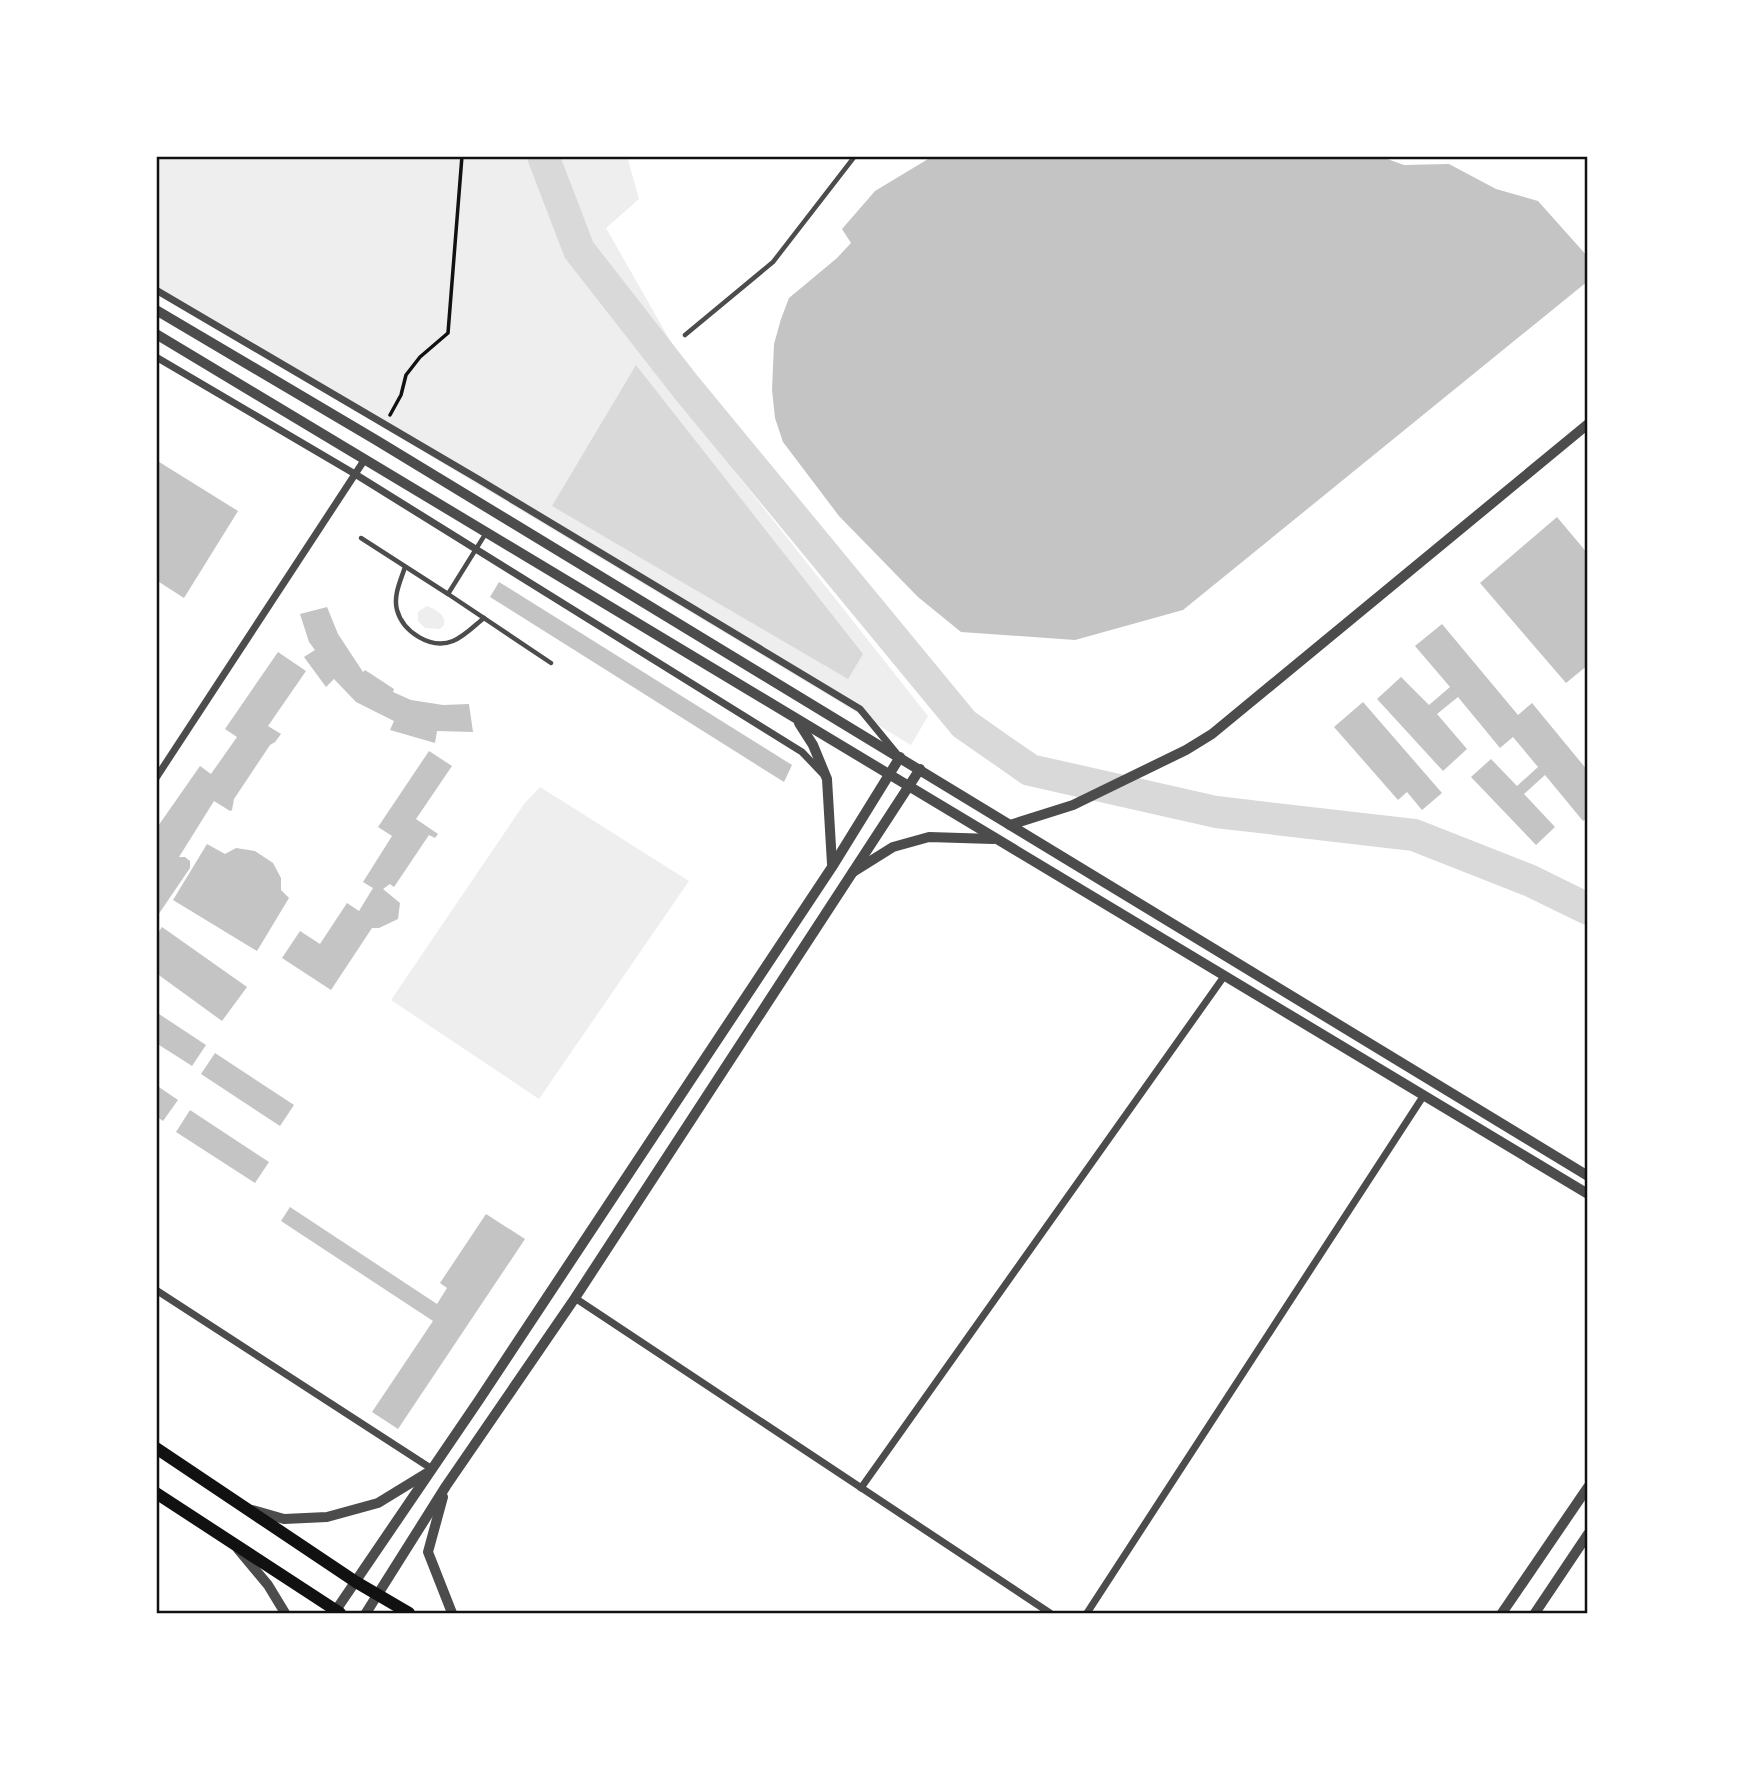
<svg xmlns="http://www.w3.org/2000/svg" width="1744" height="1769" font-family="'Titillium Web',sans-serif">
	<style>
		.green { fill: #eee }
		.water { fill: #d9d9d9 }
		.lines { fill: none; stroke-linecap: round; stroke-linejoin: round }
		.river { stroke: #d9d9d9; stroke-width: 32 }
		.building { fill: #c4c4c4 }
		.path { stroke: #111; stroke-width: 3.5 }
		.service { stroke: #4c4c4c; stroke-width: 4.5 }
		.minor { stroke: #4c4c4c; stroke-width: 7 }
		.tertiary { stroke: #4c4c4c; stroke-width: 10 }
		.secondary { stroke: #111; stroke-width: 12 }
		.neatline { fill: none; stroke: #111; stroke-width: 2.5 }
	</style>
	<rect width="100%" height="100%" fill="#fff"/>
	<!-- green -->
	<g class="green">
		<polygon points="156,156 627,156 639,199 606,228 696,386 679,401 928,716 911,745 156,291"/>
		<path d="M427 606C436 610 446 614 444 625L440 629 425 628 418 621V612Z"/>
		<polygon points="540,787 689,881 539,1099 391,1000 524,804"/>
	</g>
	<!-- water -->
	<polygon class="water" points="636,365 863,654 848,679 552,506"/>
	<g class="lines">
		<!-- river -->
		<polyline class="river" points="543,156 579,250 686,387 964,724 1030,770 1216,812 1414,835 1531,881 1588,909"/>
	</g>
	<!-- building -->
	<g class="building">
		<polygon points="933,156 1379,156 1404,165 1449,164 1496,189 1538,201 1588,257 1588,281 1183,610 1075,640 961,632 918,597 839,516 783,442 775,418 772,390 774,344 781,319 789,298 837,258 851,243 842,229 875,191"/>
		<polygon points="156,460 238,511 184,598 156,580"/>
		<polygon points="1557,517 1588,554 1588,665 1566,683 1480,583"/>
		<polygon points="499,582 792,765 784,782 490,597"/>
		<polygon points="327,607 338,634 363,672 365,670 394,689 393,692 411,700 443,705 469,704 473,732 437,731 435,743 390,730 394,721 356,702 334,679 326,687 304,657 315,650 309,642 300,614"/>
		<polygon points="1442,624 1518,715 1532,703 1588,771 1588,817 1583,821 1545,775 1524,794 1555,827 1536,845 1471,777 1491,759 1517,786 1538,767 1513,737 1500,748 1458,697 1437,714 1467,749 1443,771 1377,699 1401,677 1429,705 1450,687 1415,646"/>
		<polygon points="278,652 306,671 268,726 281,734 275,742 270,745 234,799 232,810 230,811 214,801 179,857 185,857 190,861 190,868 156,918 156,829 200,766 211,774 237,737 225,729"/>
		<polygon points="1363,702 1442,793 1422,810 1407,792 1398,800 1334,727"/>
		<polygon points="429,751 452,766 416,819 438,834 435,838 429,835 394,887 390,884 383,889 400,903 398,919 379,928 372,928 331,990 282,958 300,931 320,944 347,903 359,911 373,888 363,882 392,836 378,827"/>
		<polygon points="207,844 225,854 236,848 255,851 273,863 281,878 281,890 289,898 257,951 173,900"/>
		<polygon points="162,927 247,987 222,1021 156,973 156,936"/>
		<polygon points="156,1012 206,1045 192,1066 156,1043"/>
		<polygon points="215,1053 294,1105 280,1126 201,1074"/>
		<polygon points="156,1085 178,1100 163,1121 156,1116"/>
		<polygon points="190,1110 269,1162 255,1183 176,1132"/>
		<polygon points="290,1207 437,1304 447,1288 440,1283 486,1214 525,1239 398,1429 372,1412 433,1321 281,1221"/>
	</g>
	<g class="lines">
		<!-- path -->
		<polyline class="path" points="390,415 401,395 406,375 420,357 448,333 462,156"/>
		<!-- service -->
		<g class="service">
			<polyline points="685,335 773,262 855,156"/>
			<polyline points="361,538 448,594 486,533"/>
			<path d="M405 567C401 580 393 595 397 610 403 632 431 650 453 641 465 636 475 625 484 618"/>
			<polyline points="448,594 551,663"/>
		</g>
		<!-- minor -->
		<g class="minor">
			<polyline points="156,290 478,479 860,709 897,754"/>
			<polyline points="156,357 355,474 802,752 822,773"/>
			<polyline points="156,778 365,459"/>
			<polyline points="156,1290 432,1469"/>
			<polyline points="575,1298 1050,1613"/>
			<polyline points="861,1488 1225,975"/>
			<polyline points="1087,1613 1424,1095"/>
		</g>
		<!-- tertiary -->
		<g class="tertiary">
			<polyline points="156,310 376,440 1588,1176"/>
			<polyline points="156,334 1588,1194"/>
			<polyline points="799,723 813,745 827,779 832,864"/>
			<polyline points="1010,825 1073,805 1186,750 1212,734 1588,424"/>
			<polyline points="853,872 893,847 929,837 993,839"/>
			<polyline points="443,1497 428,1552 452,1613"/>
			<polyline points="252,1510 284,1519 327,1517 378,1503 427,1473"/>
			<polyline points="238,1549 268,1585 285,1613"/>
			<polyline points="334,1613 479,1400 698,1069 832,867 900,757"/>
			<polyline points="366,1613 446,1486 575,1298 920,769"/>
			<polyline points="1502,1613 1588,1487"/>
			<polyline points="1535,1613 1588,1534"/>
		</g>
		<!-- secondary -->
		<g class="secondary">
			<polyline points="156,1448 356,1582 409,1613"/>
			<polyline points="156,1493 340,1613"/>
		</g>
	</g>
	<!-- border -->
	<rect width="1744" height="1769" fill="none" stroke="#ffffff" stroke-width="315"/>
	<rect x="158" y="158" width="1428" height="1454" class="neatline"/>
</svg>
